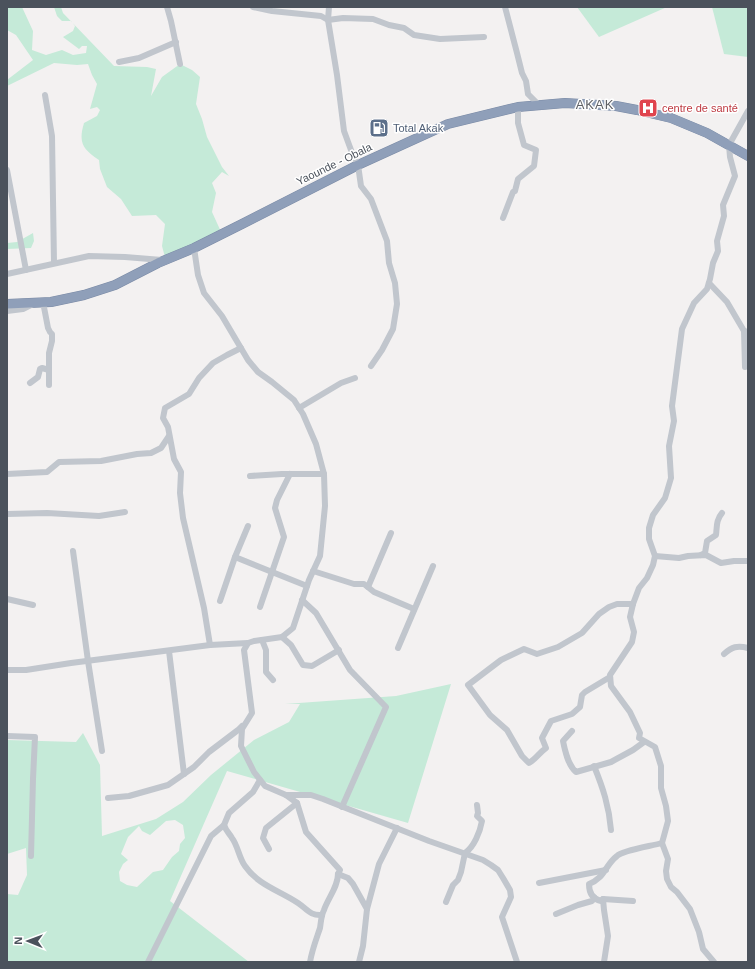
<svg xmlns="http://www.w3.org/2000/svg" width="755" height="969" font-family="Arial,sans-serif">
	<style>
		.green { fill: #c5ead8; fill-rule: evenodd }
		.lines { fill: none; stroke-linecap: round; stroke-linejoin: round }
		.highway-casing { stroke: #7a8aa5; stroke-width: 10 }
		.minor { stroke: #c1c6cd; stroke-width: 6 }
		.highway { stroke: #8f9fb9; stroke-width: 9 }
		.labels { text-anchor: middle; dominant-baseline: central; stroke-width: 3; stroke-linejoin: round; paint-order: stroke }
		.health-label { font-size: 11px; fill: #be3a42; stroke: #fff; text-anchor: start }
		.service-label { font-size: 11px; fill: #4e5e75; stroke: #fff; text-anchor: start }
		.street-label { font-size: 11px; fill: #4b525c; stroke: #fff }
		.quarter-label { font-size: 13px; letter-spacing: 1px; fill: #5e6065; stroke: #fff }
	</style>
	<rect width="100%" height="100%" fill="#f3f1f1"/>
	<!-- green -->
	<g class="green">
		<path d="M7 7H22L33 31 32 50 46 55 62 50 73 55 86 53 87 46H82L79 49 63 37 73 31 75 26 71 21H62L57 16 54 7H61L63 13 114 66 147 67 156 69 151 96 162 77 180 64 192 70 200 77 196 104 202 119 207 137 222 167 229 176 222 172 212 183 216 193 212 212 222 234 166 261 162 246 165 224 156 215 132 216 121 199 107 187 100 169 99 160C83 149 78 143 84 123L97 116 100 110 97 107 90 109 97 84 92 75 88 64 77 65 54 63 7 86V80L33 60 16 35 7 30Z"/>
		<polygon points="577,7 667,7 599,37"/>
		<polygon points="712,7 748,7 748,57 724,54"/>
		<polygon points="33,233 34,241 31,248 7,249 7,243 17,242"/>
		<path d="M451 684 408 823 227 771 170 901 249 962H7V894L18 895 27 875 26 848 7 854V740L76 742 83 733 100 765 102 836 156 819 183 802 211 775 254 740 289 722 300 704H285L396 696ZM175 820 183 825 185 838 180 844 179 851 172 857 163 870 153 872 137 887 127 885 120 881 119 872 123 864 128 860 121 854 128 837 139 826 142 831 150 835 166 821Z"/>
	</g>
	<g class="lines">
		<defs>
			<polyline id="highway" points="7,304 51,302 84,295 115,285 158,263 194,248 242,224 358,165 448,124 518,107 565,103 616,106 637,110 671,118 707,133 748,156"/>
		</defs>
		<!-- highway casing -->
		<use href="#highway" class="highway-casing"/>
		<!-- minor -->
		<g class="minor">
			<polyline points="167,7 171,21 180,64"/>
			<polyline points="253,7 272,11 321,16 328,20 343,18 373,19 389,25 404,28 414,35 440,39 484,37"/>
			<polyline points="329,7 328,20 337,75 344,131 351,150 358,165 361,186 371,199 387,241 389,263 395,283 397,304 393,329 382,350 371,366"/>
			<polyline points="505,7 517,53 522,73 526,81 528,94 538,104"/>
			<polyline points="119,62 139,58 176,42"/>
			<polyline points="45,95 52,136 54,263"/>
			<polyline points="7,170 26,270"/>
			<polyline points="503,218 513,192 515,191 518,179 534,166 536,150 524,145 518,123 518,107"/>
			<polyline points="194,248 198,275 204,293 222,316 248,360 258,372 272,382 294,400 303,414 316,444 324,474 325,506 320,556 309,580 293,628 282,637 254,641 248,643 244,650 252,713 242,729 241,746 254,772 265,786 286,795 297,803 306,832 340,870 338,874 348,878 353,884 367,909 363,946 359,962"/>
			<polyline points="7,274 89,256 125,257 162,260"/>
			<polyline points="709,283 727,302 744,331 748,332"/>
			<polyline points="7,311 23,309 33,304"/>
			<polyline points="744,331 745,367"/>
			<polyline points="30,383 38,377 40,369 42,368 49,370 49,353 52,341 52,334 50,332 48,328 43,302"/>
			<polyline points="49,385 49,370"/>
			<polyline points="299,408 341,383 355,378"/>
			<polyline points="7,474 47,472 59,462 101,461 137,454 151,453 161,448 169,436"/>
			<polyline points="250,476 282,474 324,474"/>
			<polyline points="7,514 47,513 99,516 125,512"/>
			<polyline points="73,551 88,661 102,751"/>
			<path d="M701 555 705 553 707 541 716 535C717 527 716 520 722 513"/>
			<polyline points="655,556 679,558 688,556 706,555 721,563 734,561 748,561"/>
			<polyline points="235,557 307,586"/>
			<polyline points="313,571 354,584 364,584 374,592 414,609"/>
			<polyline points="368,587 391,533"/>
			<polyline points="7,599 33,605"/>
			<polyline points="302,600 316,613 350,670 386,707 342,807"/>
			<polyline points="220,601 235,557 248,526"/>
			<polyline points="260,607 284,537 275,508 277,500 290,474"/>
			<polyline points="282,637 291,645 303,665 312,666 339,650"/>
			<polyline points="262,640 266,650 266,672 273,680"/>
			<polyline points="210,645 204,608 183,518 180,493 181,472 174,459 168,427 163,418 165,408 189,394 199,378 213,363 227,355 241,348"/>
			<polyline points="398,648 433,566"/>
			<polyline points="169,651 184,774"/>
			<path d="M724 654C732 647 737 645 748 648"/>
			<polyline points="7,670 26,670 71,663 210,645 248,643"/>
			<path d="M610 677 585 692 582 695 580 707 572 714 551 721 542 738 546 748C539 753 536 759 529 763L522 756 507 730 490 715 468 685 501 660 524 649 537 654 558 647 582 633 599 614 609 607 617 604H633"/>
			<path d="M572 731 563 741C565 751 568 765 576 772L611 762 633 750 644 742"/>
			<polyline points="7,736 35,737 33,779 31,856"/>
			<path d="M594 766C603 788 609 806 611 830"/>
			<polyline points="286,795 311,795 323,799 429,841 483,860 491,865 498,870 503,878 510,890 511,897 502,917 517,962"/>
			<polyline points="108,798 129,796 168,785 194,767 209,752 238,730 242,726"/>
			<path d="M224 825C226 831 229 833 232 838 238 846 239 858 245 866 258 885 280 891 298 903 307 909 310 916 322 915"/>
			<polyline points="269,849 263,838 266,828 297,803"/>
			<polyline points="539,883 606,870"/>
			<polyline points="603,899 604,910 608,936 604,962"/>
			<path d="M633 901 603 899 601 901C592 899 589 892 589 884 605 878 605 865 617 856 623 850 652 846 662 843"/>
			<path d="M446 902 453 885 458 880 461 872 465 853C474 847 480 832 482 821L477 816 478 813 477 805"/>
			<polyline points="367,909 379,864 397,828"/>
			<polyline points="556,914 578,905 592,901 595,898"/>
			<polyline points="148,962 211,836 224,825 229,813 253,792 260,780"/>
			<path d="M310 962C312 950 316 940 320 928 321 922 321 916 324 910 328 898 338 887 338 874"/>
			<polyline points="714,962 703,949 699,932 690,909 677,892 671,887 667,879 666,871 668,859 662,843 668,821 666,806 661,788 661,766 655,747 639,738 640,733 630,712 611,686 610,675 632,642 634,632 630,617 633,604 639,588 647,578 653,565 655,556 649,539 649,528 653,515 665,498 671,478 669,446 674,421 672,406 682,329 694,303 707,289 710,279 713,263 718,251 717,241 724,216 723,205 735,176 730,157 729,145 748,111"/>
		</g>
		<!-- highway -->
		<use href="#highway" class="highway"/>
	</g>
	<!-- icons -->
	<defs>
		<symbol id="hospital-square" viewBox="-11 -11 22 22"><rect x="-9" y="-9" width="18" height="18" rx="4" fill="#e0444e" stroke="#fff"/><path d="M-5-5h3v3.5h4V-5h3V5h-3V1.5h-4V5h-3Z" fill="#fff"/></symbol>
		<symbol id="fuel-square" viewBox="-11 -11 22 22"><rect x="-9" y="-9" width="18" height="18" rx="4" fill="#5c6f8a" stroke="#fff"/><path d="M-5.5-6h7V0h2V4h1.3V-2.5L3-4.5l.8-.8L6-3V5H2.5V1h-1V6h-7ZM-4.2-4.7v3.2H.2V-4.7Z" fill="#fff"/></symbol>
	</defs>
	<g fill-rule="evenodd">
		<use href="#hospital-square" x="637" y="97" width="22" height="22"/>
		<use href="#fuel-square" x="368" y="117" width="22" height="22"/>
	</g>
	<g class="labels">
		<!-- health labels -->
		<g class="health-label">
			<text x="662" y="108">centre de santé</text>
		</g>
		<!-- service labels -->
		<g class="service-label">
			<text x="393" y="128">Total Akak</text>
		</g>
		<!-- street labels -->
		<g class="street-label">
			<text transform="translate(334 164) rotate(-26)">Yaounde - Obala</text>
		</g>
		<!-- quarter labels -->
		<g class="quarter-label">
			<text x="595" y="104">AKAK</text>
		</g>
	</g>
	<!-- border -->
	<rect width="755" height="969" fill="none" stroke="#4b525c" stroke-width="16"/>
	<!-- north arrow -->
	<g transform="translate(28 941) rotate(271)" stroke="#ffffff" stroke-width="3" paint-order="stroke">
	<path d="M0-3L7 15L0 10L-7 15Z" fill="#4b525c"/>
	<text y="-6" font-size="11" font-weight="bold" text-anchor="middle" fill="#4b525c">N</text>
	</g>
</svg>
